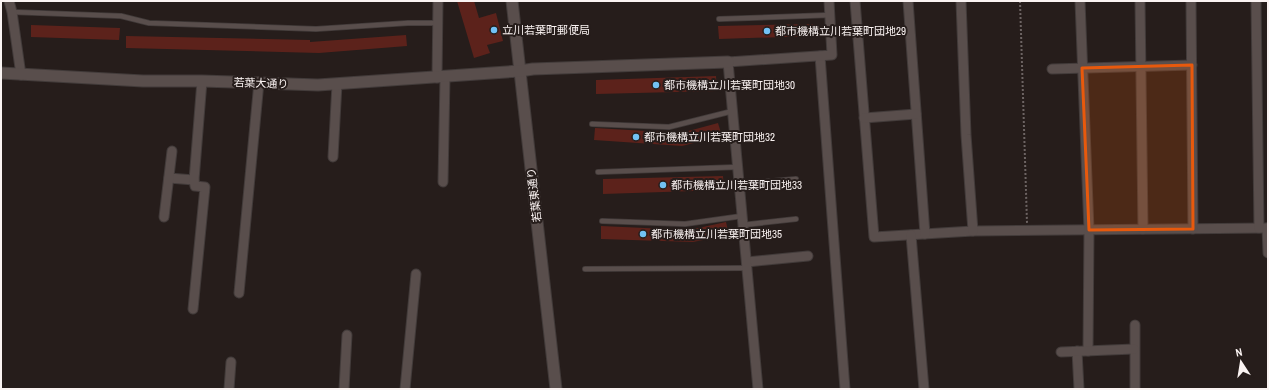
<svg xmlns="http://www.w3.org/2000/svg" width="1269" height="390" font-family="'Archivo Narrow','Noto Sans JP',sans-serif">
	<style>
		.building { fill: #5c221b }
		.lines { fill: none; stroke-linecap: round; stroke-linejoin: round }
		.service-casing { stroke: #423b3a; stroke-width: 6 }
		.minor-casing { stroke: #423b3a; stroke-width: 11 }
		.tertiary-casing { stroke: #423b3a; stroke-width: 13 }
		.path { stroke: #6d6463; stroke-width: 2; stroke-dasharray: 2 2; stroke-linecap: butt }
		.service { stroke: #594e4c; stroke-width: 4.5 }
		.minor { stroke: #594e4c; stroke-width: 9 }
		.tertiary { stroke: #594e4c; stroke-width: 11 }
		.marked { fill: #e8590c; fill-opacity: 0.2; stroke: #e8590c; stroke-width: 3; stroke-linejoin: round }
		.poi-dot { fill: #72c1f5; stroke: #261d1b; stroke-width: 1.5 }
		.labels { text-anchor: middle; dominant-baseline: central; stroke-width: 4; stroke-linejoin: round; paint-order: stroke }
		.poi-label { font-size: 11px; fill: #faf3f2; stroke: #261d1b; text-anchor: start }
		.street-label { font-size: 11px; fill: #faf3f2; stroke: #261d1b }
	</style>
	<rect width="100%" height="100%" fill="#261d1b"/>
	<!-- building -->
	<g class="building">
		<polygon points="457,1 474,1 479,18 496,13 503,41 487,45 490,53 474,58"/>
		<polygon points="815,24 815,36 719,39 718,26"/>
		<polygon points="31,25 120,28 119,40 31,37"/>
		<polygon points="406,35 407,46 319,53 126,48 126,36 310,40 310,42"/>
		<polygon points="716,76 717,91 596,94 596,80"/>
		<polygon points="718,123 722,136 682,146 594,140 595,128 681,133"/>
		<polygon points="723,176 724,190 603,194 603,179"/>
		<polygon points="726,222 729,235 693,242 601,239 601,226 689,230"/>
	</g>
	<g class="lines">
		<defs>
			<g id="service">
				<polyline points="12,12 121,16 149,23 316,29 408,23 438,23"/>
				<polyline points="719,19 831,15"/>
				<polyline points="592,124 669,127 733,111"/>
				<polyline points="598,172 738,167"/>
				<polyline points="739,184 796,179"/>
				<polyline points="602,221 685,224 742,216"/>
				<polyline points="743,225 796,219"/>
				<polyline points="585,269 747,268"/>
			</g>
			<g id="minor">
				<polyline points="9,1 12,12 21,75"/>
				<polyline points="855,1 874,237 973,231 1268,228"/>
				<polyline points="908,1 925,234"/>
				<polyline points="961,1 966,135 973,231"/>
				<polyline points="1080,1 1089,230 1088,351"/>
				<polyline points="1140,1 1143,229"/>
				<polyline points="1191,1 1193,229"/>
				<polyline points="1256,1 1259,228"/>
				<polyline points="820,56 845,389"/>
				<polyline points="1052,69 1192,65"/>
				<polyline points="437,78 438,1"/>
				<polyline points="864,118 916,114"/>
				<polyline points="333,157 337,84"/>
				<polyline points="169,178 194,180"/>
				<polyline points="443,182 445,77"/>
				<polyline points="164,217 172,151"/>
				<polyline points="1267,228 1268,253"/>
				<polyline points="911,235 924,389"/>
				<polyline points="747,262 808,256"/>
				<polyline points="239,293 259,82"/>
				<polyline points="193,309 205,187 195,186 194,180 202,81"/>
				<polyline points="1135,325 1135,389"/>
				<polyline points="1077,351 1079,389"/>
				<polyline points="1061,352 1134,349"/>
				<polyline points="229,389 231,362"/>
				<polyline points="344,389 347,335"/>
				<polyline points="405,389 416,274"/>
				<polyline points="758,389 728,62 832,55 829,1"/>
			</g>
			<g id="tertiary">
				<polyline points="512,1 556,389"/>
				<polyline points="1,73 143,81 202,81 318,85 520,71 533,69 728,62"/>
			</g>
		</defs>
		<!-- service casing -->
		<use href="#service" class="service-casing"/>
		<!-- minor casing -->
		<use href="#minor" class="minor-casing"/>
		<!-- tertiary casing -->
		<use href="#tertiary" class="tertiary-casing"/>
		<!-- path -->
		<polyline class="path" points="1020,1 1027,223"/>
		<!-- service -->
		<use href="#service" class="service"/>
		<!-- minor -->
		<use href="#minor" class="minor"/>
		<!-- tertiary -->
		<use href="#tertiary" class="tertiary"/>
	</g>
	<!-- marked area -->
	<path class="marked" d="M1192 65 1193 229 1089 230 1082 68Z"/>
	<!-- markers -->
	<g class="poi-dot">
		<circle cx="494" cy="30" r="4"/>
		<circle cx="767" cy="31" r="4"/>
		<circle cx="656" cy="85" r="4"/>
		<circle cx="636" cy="137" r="4"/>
		<circle cx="663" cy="185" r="4"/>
		<circle cx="643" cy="234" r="4"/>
	</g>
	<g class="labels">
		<!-- poi labels -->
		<g class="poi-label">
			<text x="502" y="30">立川若葉町郵便局</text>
			<text x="775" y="31">都市機構立川若葉町団地29</text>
			<text x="664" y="85">都市機構立川若葉町団地30</text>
			<text x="644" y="137">都市機構立川若葉町団地32</text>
			<text x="671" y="185">都市機構立川若葉町団地33</text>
			<text x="651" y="234">都市機構立川若葉町団地35</text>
		</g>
		<!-- street labels -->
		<g class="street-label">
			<text transform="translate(261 83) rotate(2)">若葉大通り</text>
			<text transform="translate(534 195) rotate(-97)">若葉東通り</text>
		</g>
	</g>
	<!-- border -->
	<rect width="1269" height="390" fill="none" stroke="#faf3f2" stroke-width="4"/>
	<!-- north arrow -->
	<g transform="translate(1241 362) rotate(348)" stroke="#261d1b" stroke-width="3" paint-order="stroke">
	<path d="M0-3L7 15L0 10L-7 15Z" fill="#faf3f2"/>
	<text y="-6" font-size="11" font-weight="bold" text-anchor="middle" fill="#faf3f2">N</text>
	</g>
</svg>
